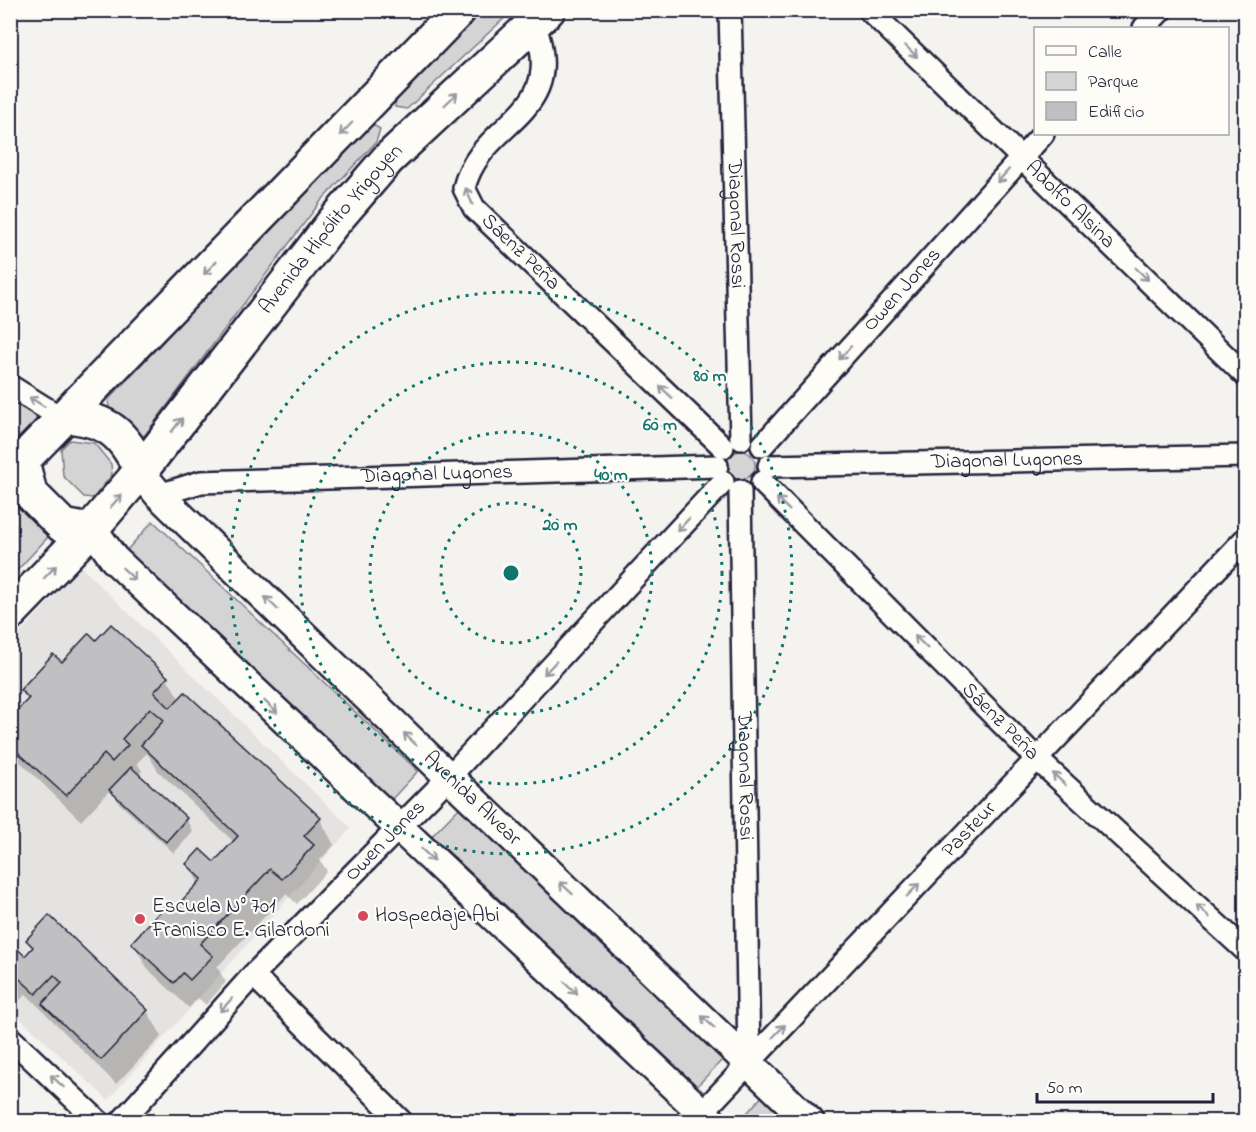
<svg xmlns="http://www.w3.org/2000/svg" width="1256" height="1132" font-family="'Indie Flower',sans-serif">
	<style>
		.built { fill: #e4e3e2 }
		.green { fill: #d5d4d5; stroke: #7c7b88; stroke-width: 1.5 }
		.shadow { fill: #0003 }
		.building { fill: #c0bfc2; stroke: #22223b; stroke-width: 1.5 }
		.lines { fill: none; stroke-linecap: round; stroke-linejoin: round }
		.street-casing { stroke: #22223b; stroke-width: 26 }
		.secondary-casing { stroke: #22223b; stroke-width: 33 }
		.highway-casing { stroke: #22223b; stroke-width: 38 }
		.street { stroke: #fdfcf7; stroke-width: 21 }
		.secondary { stroke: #fdfcf7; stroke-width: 28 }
		.highway { stroke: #fdfcf7; stroke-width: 33 }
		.oneway { stroke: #9a9aa2 }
		.ring { fill: none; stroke: #0f766e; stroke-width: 3; stroke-dasharray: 3 6 }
		.poi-dot { fill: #d1495b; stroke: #fdfcf7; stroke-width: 2 }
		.labels { text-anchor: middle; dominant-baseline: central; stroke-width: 4.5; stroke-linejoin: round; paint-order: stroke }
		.street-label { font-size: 21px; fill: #22223b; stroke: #fdfcf7 }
		.poi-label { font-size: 21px; fill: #22223b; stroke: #fdfcf7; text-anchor: start }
		.centre { fill: #0f766e; stroke: #fdfcf7; stroke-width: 3 }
		.ring-label { font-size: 18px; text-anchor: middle; font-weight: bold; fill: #0f766e; stroke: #fdfcf7; stroke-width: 4.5; stroke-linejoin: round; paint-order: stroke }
	</style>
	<rect width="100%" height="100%" fill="#f4f3ef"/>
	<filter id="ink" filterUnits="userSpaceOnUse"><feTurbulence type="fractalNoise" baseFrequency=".0167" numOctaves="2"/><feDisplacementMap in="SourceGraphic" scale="12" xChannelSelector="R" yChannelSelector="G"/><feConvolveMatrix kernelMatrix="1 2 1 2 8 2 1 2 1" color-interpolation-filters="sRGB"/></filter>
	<g filter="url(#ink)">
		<!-- built -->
		<polygon class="built" points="81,567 351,828 108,1100 11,1010 10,644"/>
		<!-- green -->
		<g class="green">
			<polygon points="476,11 512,11 407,109 395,107 396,94"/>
			<polygon points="373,125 380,129 376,142 321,201 145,435 131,439 108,418 109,399 364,128"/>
			<polygon points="11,400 32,403 37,422 25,439 11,440"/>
			<polygon points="70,440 94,443 111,464 112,475 93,498 84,497 63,476 61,449"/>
			<circle cx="741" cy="465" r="14"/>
			<polygon points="10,498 50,535 11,577 10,577"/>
			<polygon points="153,521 418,771 391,800 126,551"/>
			<polygon points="460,807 725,1057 697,1086 432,836"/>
			<polygon points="765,1093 796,1122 739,1122"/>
		</g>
		<!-- shadow -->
		<g class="shadow">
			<polygon points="96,642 167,678 180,700 320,819 334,845 320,860 327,871 297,904 286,894 217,967 226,982 206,1005 198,998 189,1008 148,969 133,943 173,912 199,884 188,864 214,864 234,842 158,771 147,753 137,763 142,771 138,775 186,819 193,832 174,853 119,803 111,789 81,821 10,752 10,720 28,701 22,690"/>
			<polygon points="28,940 147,1011 162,1036 116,1084 26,994 16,1004 10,999 10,944 25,958 33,949"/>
		</g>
		<!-- building -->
		<g class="building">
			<polygon points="111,624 168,677 154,692 170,708 185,692 321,818 304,836 314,845 282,879 270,869 200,944 213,956 190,980 183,973 174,983 131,943 167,904 173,910 202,879 186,864 200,849 214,862 238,836 141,745 164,720 150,708 122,739 128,745 112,762 104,754 66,796 10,745 10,718 29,698 20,690 53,654 62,662 89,633 96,640"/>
			<polygon points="131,767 187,818 166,842 109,790"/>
			<polygon points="49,915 148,1010 101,1060 42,1004 62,983 54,975 36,994 10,970 10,942 25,956 33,947 26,940"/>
		</g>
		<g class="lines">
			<defs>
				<g id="street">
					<path id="s1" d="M730 10 741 439"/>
					<path id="s2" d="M869 10 1246 376"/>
					<path id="s3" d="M534 23C570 118 481 118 464 188L474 208 723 447"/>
					<polyline points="1144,28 1161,10"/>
					<polyline points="10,386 63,419"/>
					<path id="s4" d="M762 446 1043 134"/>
					<path id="s5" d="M769 466 1246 456"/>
					<path id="s6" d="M762 482 1037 759 1246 951"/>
					<path id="s7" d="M740 491 749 1062"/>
					<path id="s8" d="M159 495 201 482 717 466"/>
					<polyline points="253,975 402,1122"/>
					<polyline points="10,1038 99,1122"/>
					<path id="s9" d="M121 1122 253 975 449 777 723 482"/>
					<path id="s10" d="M693 1122 1246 538"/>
				</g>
				<g id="secondary">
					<path id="s11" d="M140 472 159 495 449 777 810 1122"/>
					<polyline points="92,528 114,559 712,1122"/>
				</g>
				<g id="highway">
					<path d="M65 416C107 419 124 433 141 471"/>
					<polyline points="22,461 30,493 63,526 90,531"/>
					<polyline points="10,473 459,10"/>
					<path id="s12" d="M10 613 92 528 140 472 332 224 388 159 548 10"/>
				</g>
			</defs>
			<!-- street casing -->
			<use href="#street" class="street-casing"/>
			<!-- secondary casing -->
			<use href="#secondary" class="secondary-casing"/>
			<!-- highway casing -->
			<use href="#highway" class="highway-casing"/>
			<!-- street -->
			<use href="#street" class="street"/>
			<!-- secondary -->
			<use href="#secondary" class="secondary"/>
			<!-- highway -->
			<use href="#highway" class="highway"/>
		</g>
		<!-- one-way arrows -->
		<defs><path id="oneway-shaft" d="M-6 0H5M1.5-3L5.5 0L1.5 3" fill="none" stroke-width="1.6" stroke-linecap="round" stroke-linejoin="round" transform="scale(1.5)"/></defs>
		<g class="oneway">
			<use href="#oneway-shaft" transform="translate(911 51) rotate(44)"/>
			<use href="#oneway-shaft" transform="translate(451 99) rotate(-44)"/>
			<use href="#oneway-shaft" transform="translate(346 129) rotate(134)"/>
			<use href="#oneway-shaft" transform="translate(1003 176) rotate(132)"/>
			<use href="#oneway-shaft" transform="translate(469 196) rotate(-113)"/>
			<use href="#oneway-shaft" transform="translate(210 268) rotate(134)"/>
			<use href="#oneway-shaft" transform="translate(1142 274) rotate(44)"/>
			<use href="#oneway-shaft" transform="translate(845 353) rotate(132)"/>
			<use href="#oneway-shaft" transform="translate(666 392) rotate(-136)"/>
			<use href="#oneway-shaft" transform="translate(37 402) rotate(-148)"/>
			<use href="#oneway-shaft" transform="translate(177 425) rotate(-52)"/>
			<use href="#oneway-shaft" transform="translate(116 501) rotate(-49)"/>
			<use href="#oneway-shaft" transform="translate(783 504) rotate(-135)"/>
			<use href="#oneway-shaft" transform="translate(683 525) rotate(133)"/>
			<use href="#oneway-shaft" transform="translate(50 572) rotate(-46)"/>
			<use href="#oneway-shaft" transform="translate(129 574) rotate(43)"/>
			<use href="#oneway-shaft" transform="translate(271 603) rotate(-136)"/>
			<use href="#oneway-shaft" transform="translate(921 642) rotate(-135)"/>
			<use href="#oneway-shaft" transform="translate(550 668) rotate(133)"/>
			<use href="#oneway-shaft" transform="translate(271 707) rotate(43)"/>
			<use href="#oneway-shaft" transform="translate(410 739) rotate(-136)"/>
			<use href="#oneway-shaft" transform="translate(1059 779) rotate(-137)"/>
			<use href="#oneway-shaft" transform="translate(428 855) rotate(43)"/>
			<use href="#oneway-shaft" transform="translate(566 888) rotate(-137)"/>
			<use href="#oneway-shaft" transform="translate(913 890) rotate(-46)"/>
			<use href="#oneway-shaft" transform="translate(1203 911) rotate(-137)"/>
			<use href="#oneway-shaft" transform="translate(571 988) rotate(43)"/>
			<use href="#oneway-shaft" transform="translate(226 1005) rotate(132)"/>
			<use href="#oneway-shaft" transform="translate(708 1022) rotate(-137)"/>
			<use href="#oneway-shaft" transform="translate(779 1031) rotate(-46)"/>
			<use href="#oneway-shaft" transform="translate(57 1081) rotate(-137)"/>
		</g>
	</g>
	<!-- distance rings -->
	<g class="ring">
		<circle cx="511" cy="573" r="70"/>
		<circle cx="511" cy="573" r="141"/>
		<circle cx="511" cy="573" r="211"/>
		<circle cx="511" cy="573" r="281"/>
	</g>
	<!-- markers -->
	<g class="poi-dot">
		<circle cx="363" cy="916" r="6"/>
		<circle cx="140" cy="919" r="6"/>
	</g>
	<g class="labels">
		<!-- street labels -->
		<g class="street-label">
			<text stroke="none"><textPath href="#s2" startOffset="280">Adolfo Alsina</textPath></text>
			<text stroke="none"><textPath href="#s1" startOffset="214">Diagonal Rossi</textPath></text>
			<text stroke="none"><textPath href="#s12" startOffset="501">Avenida Hipólito Yrigoyen</textPath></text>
			<text stroke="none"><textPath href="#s3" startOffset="279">Sáenz Peña</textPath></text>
			<text stroke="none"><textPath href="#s4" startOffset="210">Owen Jones</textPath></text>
			<text stroke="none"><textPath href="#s5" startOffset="238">Diagonal Lugones</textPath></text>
			<text stroke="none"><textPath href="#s8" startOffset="280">Diagonal Lugones</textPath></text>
			<text stroke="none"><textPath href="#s6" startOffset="338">Sáenz Peña</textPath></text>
			<text stroke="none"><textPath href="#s7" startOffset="285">Diagonal Rossi</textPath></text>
			<text stroke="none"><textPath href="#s11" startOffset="466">Avenida Alvear</textPath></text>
			<text stroke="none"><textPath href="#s10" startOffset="402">Pasteur</textPath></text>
			<text stroke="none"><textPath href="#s9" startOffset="386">Owen Jones</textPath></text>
		</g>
		<!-- poi labels -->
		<g class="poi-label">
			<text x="152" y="907">Escuela N° 701<tspan x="152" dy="24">Franisco E. Gilardoni</tspan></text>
			<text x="375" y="916">Hospedaje Abi</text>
		</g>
	</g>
	<circle cx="511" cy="573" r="9" class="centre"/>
	<g class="ring-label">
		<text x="710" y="381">80 m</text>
		<text x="660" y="430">60 m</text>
		<text x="611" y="480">40 m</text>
		<text x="560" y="530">20 m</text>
	</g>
	<!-- margin -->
	<rect width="1256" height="1132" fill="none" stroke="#fdfcf7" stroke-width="36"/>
	<rect x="18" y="18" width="1220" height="1096" fill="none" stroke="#22223b" stroke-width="2" filter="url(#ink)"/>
	<!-- legend -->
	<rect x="1034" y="27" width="195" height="108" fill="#fdfcf7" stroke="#a5a5ac" stroke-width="1.5"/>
	<rect x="1046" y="46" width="30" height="9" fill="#fdfcf7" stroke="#a5a5ac" stroke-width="1.5"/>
	<text x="1088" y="57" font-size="18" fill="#22223b">Calle</text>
	<rect x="1046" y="72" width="30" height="18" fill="#d5d4d5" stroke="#a5a5ac" stroke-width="1.5"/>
	<text x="1088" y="87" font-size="18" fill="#22223b">Parque</text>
	<rect x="1046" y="102" width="30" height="18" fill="#c0bfc2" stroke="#a5a5ac" stroke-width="1.5"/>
	<text x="1088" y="117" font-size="18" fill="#22223b">Edificio</text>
	<!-- scale -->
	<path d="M1037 1093v9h176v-9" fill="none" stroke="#22223b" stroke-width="3"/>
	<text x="1046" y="1093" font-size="18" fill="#22223b" stroke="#fdfcf7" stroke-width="4.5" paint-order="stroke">50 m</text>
</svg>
